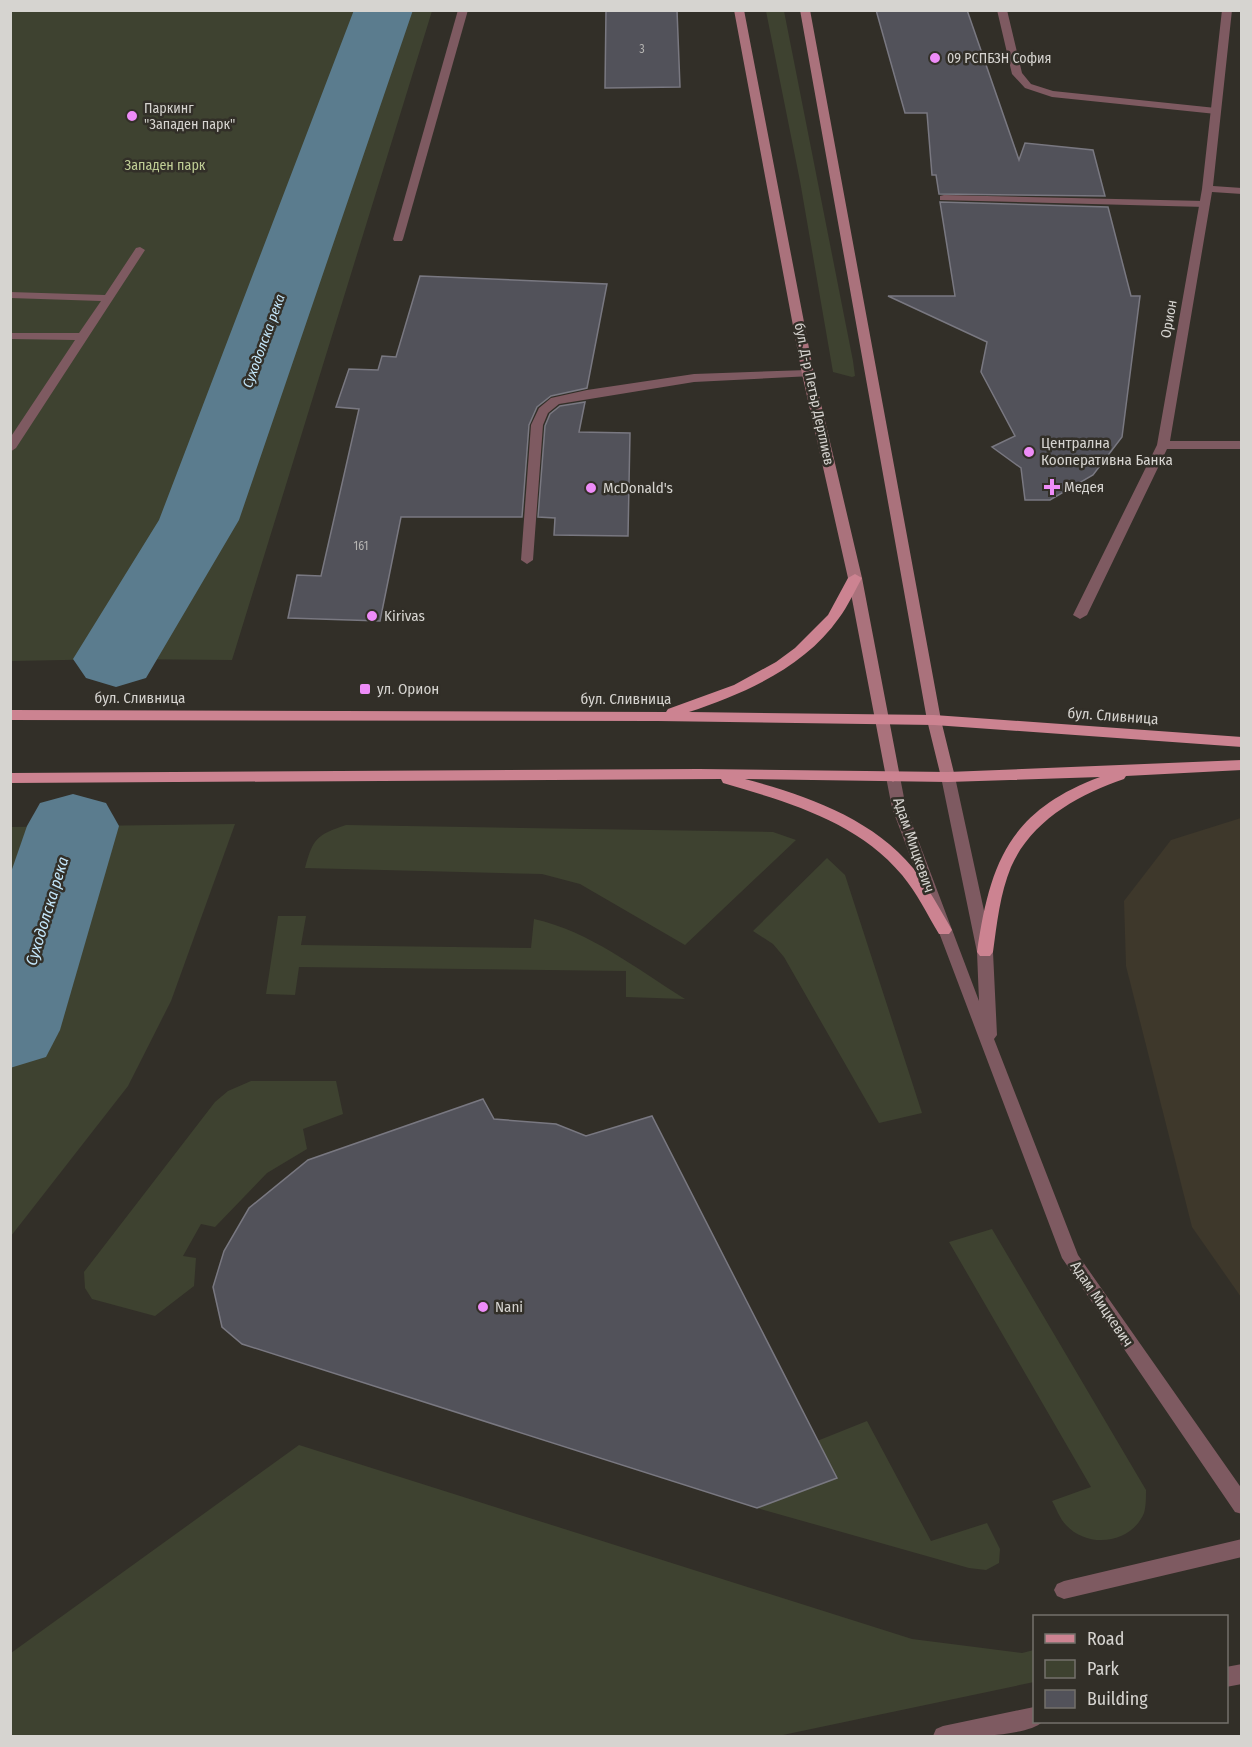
<svg xmlns="http://www.w3.org/2000/svg" width="1252" height="1747" font-family="'Fira Sans Condensed',sans-serif">
	<style>
		.built { fill: #3e382b }
		.green { fill: #3e4230 }
		.lines { fill: none; stroke-linecap: round; stroke-linejoin: round }
		.river { fill: #5b7c8e; fill-rule: evenodd }
		.building { fill: #52525a; stroke: #797881; stroke-width: 1.5 }
		.service { fill: #7e5a61; fill-rule: evenodd }
		.minor { fill: #7e5a61; fill-rule: evenodd }
		.tertiary { fill: #7e5a61; fill-rule: evenodd }
		.secondary { fill: #aa727c; fill-rule: evenodd }
		.primary { fill: #cc8391; fill-rule: evenodd }
		.poi-dot { fill: #ee8cf8; stroke: #322f28; stroke-width: 2 }
		.labels { text-anchor: middle; dominant-baseline: central; stroke-width: 5; stroke-linejoin: round; paint-order: stroke }
		.number-label { font-size: 12px; fill: #b5b4b2 }
		.far-poi-label { font-size: 14px; fill: #d6d4d0; stroke: #322f28; text-anchor: start }
		.far-park-label { font-size: 14px; fill: #c0ce96; stroke: #322f28 }
		.far-street-label { font-size: 14px; fill: #d6d4d0; stroke: #322f28 }
		.far-water-label { font-size: 14px; font-style: italic; fill: #c3e6fa; stroke: #322f28 }
		.poi-label { font-size: 15px; fill: #d6d4d0; stroke: #322f28; text-anchor: start }
		.street-label { font-size: 15px; fill: #d6d4d0; stroke: #322f28 }
		.water-label { font-size: 16px; font-style: italic; fill: #c3e6fa; stroke: #322f28 }
	</style>
	<rect width="100%" height="100%" fill="#322f28"/>
	<!-- built -->
	<polygon class="built" points="1241,818 1242,818 1241,1297 1192,1227 1126,966 1124,901 1171,840"/>
	<!-- green -->
	<g class="green">
		<polygon points="11,11 432,11 232,660 116,659 11,661"/>
		<polygon points="766,11 784,11 853,361 855,376 852,377 833,372 800,181"/>
		<polygon points="235,824 171,1001 128,1086 11,1236 11,827"/>
		<path d="M346 825 773 832 796 840 685 945 580 884 542 874 305 868C313 838 317 835 346 825Z"/>
		<polygon points="827,858 845,875 922,1113 879,1123 784,957 773,944 753,931"/>
		<path d="M278 916H306L301 945 531 948 534 919C589 931 637 969 685 999L626 997V971L299 967 295 995 266 994Z"/>
		<polygon points="251,1081 336,1081 343,1114 303,1129 307,1149 267,1173 215,1227 201,1224 183,1256 196,1258 194,1286 155,1316 92,1299 85,1288 84,1272 215,1102 228,1091"/>
		<path d="M992 1229 1146 1490C1146 1497 1146 1507 1144 1513 1131 1544 1088 1549 1066 1525 1060 1519 1056 1508 1052 1501L1091 1487 949 1242Z"/>
		<polygon points="867,1421 931,1541 987,1523 1000,1549 999,1563 986,1570 969,1568 757,1508 837,1478 817,1441"/>
		<polygon points="299,1445 912,1639 1022,1653 1034,1650 1034,1682 778,1736 11,1736 11,1653"/>
	</g>
	<g class="lines">
		<!-- river -->
		<g class="river">
			<polygon points="354,10 413,10 239,520 146,678 116,687 86,678 73,659 159,520"/>
			<polygon points="73,794 106,803 119,826 60,1030 46,1057 10,1068 10,875 27,826 40,803"/>
		</g>
	</g>
	<!-- building -->
	<g class="building">
		<polygon points="606,10 677,10 680,87 605,88"/>
		<polygon points="876,10 967,10 1019,160 1025,143 1093,150 1105,196 939,194 936,175 932,175 927,113 905,113"/>
		<polygon points="940,202 1108,207 1131,296 1140,296 1122,437 1093,475 1050,500 1025,500 1021,468 992,447 1015,436 981,372 987,342 888,296 955,296"/>
		<polygon points="420,276 607,284 587,388 551,396 537,407 529,425 522,517 401,517 380,621 288,618 297,575 321,576 359,409 336,407 349,369 378,370 382,356 396,357"/>
		<polygon points="585,402 579,432 630,433 628,536 554,535 555,518 538,517 545,426 550,414 560,406"/>
		<polygon points="483,1099 494,1119 556,1124 586,1136 652,1116 837,1478 757,1508 242,1344 222,1327 213,1287 224,1251 249,1208 308,1160"/>
	</g>
	<g class="lines">
		<!-- service -->
		<g class="service">
			<polygon points="997,10 1007,10 1022,73 1031,84 1053,91 1216,108 1221,111 1216,114 1052,97 1025,88 1012,74"/>
			<polygon points="944,195 1205,201 1210,204 1205,207 940,200 940,196"/>
			<polygon points="140,247 145,250 16,448 10,452 10,438 75,340 10,339 10,333 79,333 101,301 10,298 10,292 105,295 136,248"/>
			<polygon points="808,370 812,372 812,376 694,382 559,404 548,413 543,425 533,560 527,564 521,560 531,425 539,408 551,398 587,390 694,374"/>
			<polygon points="1242,1539 1242,1557 1064,1599 1057,1596 1054,1590 1057,1584 1064,1581"/>
		</g>
		<!-- minor -->
		<g class="minor">
			<polygon points="458,10 468,10 403,239 402,241 394,241 393,239"/>
			<polygon points="1222,10 1232,10 1213,186 1242,188 1242,194 1212,192 1170,441 1242,441 1242,449 1167,449 1087,615 1080,619 1073,615 1157,445 1202,189"/>
			<polygon points="1242,1664 1242,1684 1226,1687 1226,1667"/>
			<path d="M1034 1707V1722H1042C1028 1737 954 1738 933 1736L936 1729 943 1726Z"/>
		</g>
		<!-- tertiary -->
		<polygon class="tertiary" points="893,772 900,777 906,808 979,1001 977,952 941,777 948,772 955,777 993,952 997,1035 994,1039 1078,1255 1242,1489 1242,1514 1235,1512 1062,1258 892,808 886,777"/>
		<!-- secondary -->
		<g class="secondary">
			<polygon points="734,10 744,10 814,374 862,578 900,777 893,782 886,777 848,578 802,374"/>
			<polygon points="800,10 810,10 941,720 955,777 948,782 941,777 927,720"/>
		</g>
		<!-- primary -->
		<g class="primary">
			<path d="M855 574 862 578C854 592 848 606 839 618 805 667 744 694 689 712L934 715 1242 737V747L934 725 658 721 10 720V710L666 712 668 709 734 685 776 662 795 648 828 615 848 578Z"/>
			<path d="M1242 760V770L1126 776 1124 779C1079 794 1031 821 1011 867 1000 894 997 923 993 952L990 956H980L977 952C990 863 1009 811 1100 777L948 782 745 779C805 795 872 818 913 868 928 887 940 909 952 930L949 934H939C927 914 917 893 902 875 857 821 787 802 723 783L721 779 10 783V773L699 769 948 772Z"/>
		</g>
	</g>
	<!-- markers -->
	<g class="poi-dot">
		<circle cx="935" cy="58" r="6"/>
		<circle cx="132" cy="116" r="6"/>
		<circle cx="1029" cy="452" r="6"/>
		<path d="M1049 478h6v6h6v6h-6v6h-6v-6h-6v-6h6z"/>
		<circle cx="591" cy="488" r="6"/>
		<circle cx="372" cy="616" r="6"/>
		<rect x="359" y="683" width="12" height="12" rx="3"/>
		<circle cx="483" cy="1307" r="6"/>
	</g>
	<g class="labels">
		<!-- number labels -->
		<g class="number-label">
			<text x="642" y="49">3</text>
			<text x="361" y="546">161</text>
		</g>
		<!-- far-poi labels -->
		<g class="far-poi-label">
			<text x="947" y="58">09 РСПБЗН София</text>
			<text x="144" y="108">Паркинг<tspan x="144" dy="16">"Западен парк"</tspan></text>
		</g>
		<!-- far-park labels -->
		<g class="far-park-label">
			<text x="165" y="165">Западен парк</text>
		</g>
		<!-- far-street labels -->
		<g class="far-street-label">
			<text transform="translate(1169 319) rotate(-80)">Орион</text>
			<text transform="translate(814 394) rotate(78)">бул. Д-р Петър Дертлиев</text>
		</g>
		<!-- far-water labels -->
		<g class="far-water-label">
			<text transform="translate(264 341) rotate(-70)">Суходолска река</text>
		</g>
		<!-- poi labels -->
		<g class="poi-label">
			<text x="1041" y="443">Централна<tspan x="1041" dy="17">Кооперативна Банка</tspan></text>
			<text x="1064" y="487">Медея</text>
			<text x="603" y="488">McDonald's</text>
			<text x="384" y="616">Kirivas</text>
			<text x="377" y="689">ул. Орион</text>
			<text x="495" y="1307">Nani</text>
		</g>
		<!-- street labels -->
		<g class="street-label">
			<text x="140" y="698">бул. Сливница</text>
			<text x="626" y="699">бул. Сливница</text>
			<text transform="translate(1113 716) rotate(4)">бул. Сливница</text>
			<text transform="translate(914 845) rotate(71)">Адам Мицкевич</text>
			<text transform="translate(1102 1304) rotate(56)">Адам Мицкевич</text>
		</g>
		<!-- water labels -->
		<g class="water-label">
			<text transform="translate(47 911) rotate(-73)">Суходолска река</text>
		</g>
	</g>
	<!-- border -->
	<rect width="1252" height="1747" fill="none" stroke="#d6d4d0" stroke-width="24"/>
	<!-- legend -->
	<rect x="1033" y="1615" width="195" height="108" fill="#322f28" stroke="#74716b" stroke-width="1.5"/>
	<rect x="1045" y="1634" width="30" height="9" fill="#cc8391" stroke="#74716b" stroke-width="1.5"/>
	<text x="1087" y="1645" font-size="18" fill="#d6d4d0">Road</text>
	<rect x="1045" y="1660" width="30" height="18" fill="#3e4230" stroke="#74716b" stroke-width="1.5"/>
	<text x="1087" y="1675" font-size="18" fill="#d6d4d0">Park</text>
	<rect x="1045" y="1690" width="30" height="18" fill="#52525a" stroke="#74716b" stroke-width="1.5"/>
	<text x="1087" y="1705" font-size="18" fill="#d6d4d0">Building</text>
</svg>
